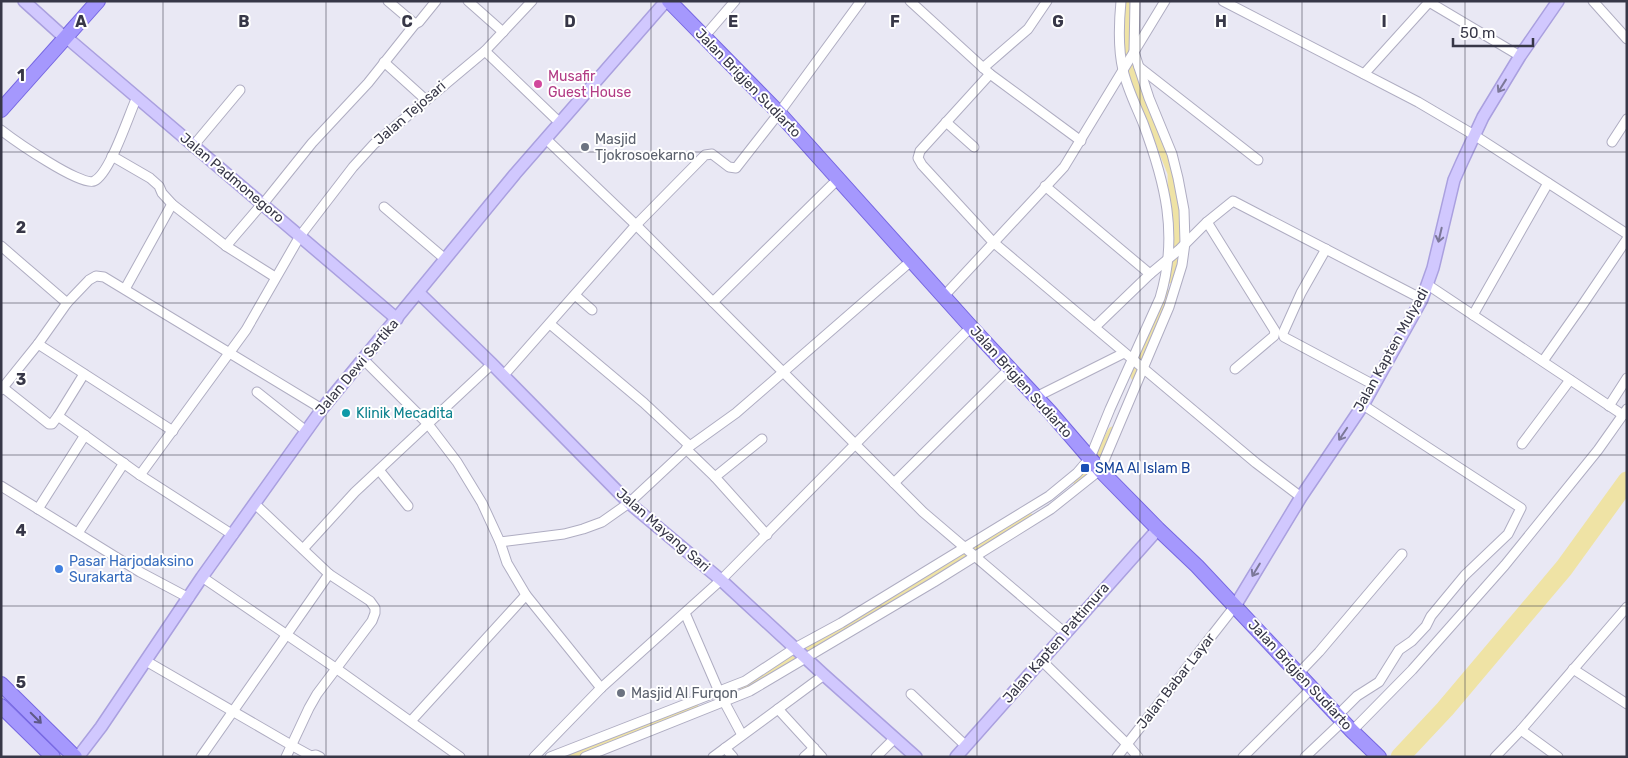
<svg xmlns="http://www.w3.org/2000/svg" width="1628" height="758" font-family="Rubik,sans-serif">
	<style>
		.lines { fill: none; stroke-linecap: round; stroke-linejoin: round }
		.canal { stroke: #efe3a5; stroke-width: 11 }
		.river { stroke: #efe3a5; stroke-width: 19 }
		.street-casing { stroke: #afadc2; stroke-width: 11 }
		.secondary-casing { stroke: #aaa0df; stroke-width: 14 }
		.primary-casing { stroke: #7667e2; stroke-width: 16 }
		.street { stroke: #fff; stroke-width: 9 }
		.secondary { stroke: #d1c8fe; stroke-width: 11 }
		.primary { stroke: #a598fd; stroke-width: 14 }
		.oneway { stroke: #7c7899 }
		.oneway2 { stroke: #5e5987 }
		.grid { fill: none; stroke: #373747; stroke-width: 1; stroke-opacity: 0.55 }
		.hotel-dot { fill: #d1479c; stroke: #fff; stroke-width: 2 }
		.worship-dot { fill: #6b7280; stroke: #fff; stroke-width: 2 }
		.culture-dot { fill: #0f9aa8; stroke: #fff; stroke-width: 2 }
		.transit-dot { fill: #1a4fb4; stroke: #fff; stroke-width: 2 }
		.shop-dot { fill: #3f7fe0; stroke: #fff; stroke-width: 2 }
		.labels { text-anchor: middle; dominant-baseline: central; stroke-width: 4; stroke-linejoin: round; paint-order: stroke }
		.hotel-label { font-size: 14px; fill: #b23c85; stroke: #fff; text-anchor: start }
		.street-label { font-size: 14px; fill: #373747; stroke: #fff }
		.worship-label { font-size: 14px; fill: #5b616d; stroke: #fff; text-anchor: start }
		.culture-label { font-size: 14px; fill: #0d838f; stroke: #fff; text-anchor: start }
		.transit-label { font-size: 14px; fill: #164399; stroke: #fff; text-anchor: start }
		.shop-label { font-size: 14px; fill: #366cbe; stroke: #fff; text-anchor: start }
		.grid-label { font-size: 16px; text-anchor: middle; font-weight: bold; fill: #373747; stroke: #fff; stroke-width: 4; stroke-linejoin: round; paint-order: stroke }
	</style>
	<rect width="100%" height="100%" fill="#e9e8f4"/>
	<g class="lines">
		<!-- canal -->
		<g class="canal">
			<polyline points="1124,2 1128,59 1173,173 1175,247 1168,278"/>
			<polyline points="1136,376 1165,294"/>
			<polyline points="1079,483 1094,469 1113,432"/>
			<polyline points="746,689 802,650 977,549 1005,530 1030,519"/>
			<polyline points="567,757 694,709"/>
		</g>
		<!-- river -->
		<polyline class="river" points="1400,757 1445,709 1564,568 1627,481"/>
		<defs>
			<g id="street">
				<polyline points="388,1 415,24"/>
				<polyline points="468,1 503,32"/>
				<polyline points="910,1 990,74 1081,141"/>
				<polyline points="1223,1 1418,102 1474,135 1627,234"/>
				<polyline points="1593,1 1627,39"/>
				<polyline points="1429,2 1520,56"/>
				<polyline points="704,37 735,1"/>
				<polyline points="485,51 560,123"/>
				<polyline points="384,62 426,100"/>
				<polyline points="1139,67 1258,160"/>
				<polyline points="983,68 1028,29 1047,1"/>
				<polyline points="990,74 920,151 918,158 922,165 993,242 1256,463 1301,497"/>
				<polyline points="1364,74 1430,1"/>
				<polyline points="946,122 974,147"/>
				<path d="M1 130C14 140 81 187 94 181 110 174 129 114 137 97"/>
				<polyline points="546,139 636,225 923,512 1065,633"/>
				<polyline points="1612,142 1627,119"/>
				<polyline points="194,145 240,90"/>
				<polyline points="112,156 150,178 159,186 162,193 172,204 226,246 275,277"/>
				<polyline points="1045,186 1150,274"/>
				<polyline points="263,204 312,143 368,83 415,24 419,22 436,1"/>
				<polyline points="384,207 445,259"/>
				<polyline points="1207,222 1275,331 1274,336 1235,369"/>
				<polyline points="1,246 67,303"/>
				<polyline points="226,246 262,204"/>
				<polyline points="1326,249 1301,293 1283,333 1284,337 1374,385"/>
				<polyline points="1428,285 1623,415"/>
				<polyline points="125,289 172,204"/>
				<polyline points="575,295 592,310"/>
				<polyline points="944,296 1064,167 1165,1"/>
				<polyline points="713,302 838,179"/>
				<polyline points="1473,315 1548,183"/>
				<polyline points="550,324 644,403 690,446"/>
				<polyline points="1095,327 1150,274 1180,249 1207,222 1233,201 1422,299"/>
				<polyline points="38,344 173,431"/>
				<polyline points="364,360 428,424 457,462 482,503 500,542 507,563 526,595 601,688"/>
				<polyline points="1543,361 1581,307 1627,239"/>
				<polyline points="84,374 58,416 140,475 233,535"/>
				<polyline points="503,376 636,225 705,155 712,154 729,167 736,168 779,113 861,1"/>
				<polyline points="1,386 49,424 52,424 58,416"/>
				<polyline points="1,390 38,344 67,303 89,280 96,276 104,277 322,409"/>
				<polyline points="257,392 306,431"/>
				<polyline points="1036,397 1124,353"/>
				<polyline points="1609,406 1627,378"/>
				<polyline points="1522,444 1570,380"/>
				<polyline points="686,449 715,477 767,535"/>
				<polyline points="379,470 408,506"/>
				<polyline points="140,475 246,330 300,236 353,167 374,144 485,51 532,1"/>
				<polyline points="715,477 762,439"/>
				<polyline points="894,483 1010,368"/>
				<polyline points="1,486 140,572 189,598"/>
				<polyline points="255,504 329,574 370,601 375,608 375,613 372,621 317,694 309,708 286,757"/>
				<polyline points="38,509 85,435"/>
				<polyline points="78,533 124,463"/>
				<polyline points="500,542 564,534 583,529 602,522 629,503 690,446 736,413 911,261"/>
				<polyline points="303,549 355,492 492,364"/>
				<polyline points="202,577 337,669 460,757"/>
				<polyline points="685,613 720,694 742,735"/>
				<polyline points="1041,660 1127,744 1138,757"/>
				<polyline points="146,661 291,745 311,756 316,755 320,757"/>
				<polyline points="1573,669 1627,704"/>
				<polyline points="1299,673 1319,652 1402,554"/>
				<polyline points="911,694 966,746"/>
				<polyline points="778,709 822,757"/>
				<polyline points="1338,715 1357,696 1379,682 1399,650 1412,641 1426,626 1431,616 1465,575 1508,534 1521,508 1363,405"/>
				<polyline points="411,721 526,595"/>
				<polyline points="1521,730 1558,757"/>
				<polyline points="1352,731 1412,670 1505,565 1598,450 1627,409"/>
				<polyline points="725,748 733,757"/>
				<polyline points="201,757 329,574"/>
				<polyline points="534,757 601,688 721,580 971,327"/>
				<path d="M550 757 745 681 795 648 841 623 1049 496 1077 473 1090 458 1110 409 1160 298C1179 235 1165 182 1143 123 1136 106 1127 88 1123 70 1118 49 1119 22 1121 1"/>
				<polyline points="585,757 750,691 934,582 1051,509 1100,470 1169,307 1182,265 1185,243 1184,210 1178,178 1172,154 1149,98 1134,52 1135,1"/>
				<polyline points="713,757 824,675"/>
				<polyline points="804,757 814,748"/>
				<polyline points="876,757 895,738"/>
				<polyline points="1117,757 1235,606"/>
				<polyline points="1243,757 1312,688"/>
				<polyline points="1305,757 1343,721"/>
				<polyline points="1495,757 1521,730 1627,607"/>
			</g>
			<g id="secondary">
				<polyline points="24,1 65,38"/>
				<polyline points="66,37 397,319"/>
				<polyline points="419,293 492,364 629,503 721,580 824,675 916,757"/>
				<polyline points="1235,606 1301,497 1363,405 1422,299 1433,268 1454,180 1462,162 1483,117 1520,56 1558,1"/>
				<polyline points="78,757 101,727 202,577 322,409 515,174 666,1"/>
				<polyline points="956,757 1158,529"/>
			</g>
			<g id="primary">
				<polyline points="669,1 779,113 971,327 1050,412 1100,470 1158,529 1197,566 1352,731 1379,757"/>
				<polyline points="1,110 98,1"/>
				<polyline points="1,684 75,757"/>
				<polyline points="1,706 53,757"/>
			</g>
		</defs>
		<!-- street casing -->
		<use href="#street" class="street-casing"/>
		<!-- secondary casing -->
		<use href="#secondary" class="secondary-casing"/>
		<!-- primary casing -->
		<use href="#primary" class="primary-casing"/>
		<!-- street -->
		<use href="#street" class="street"/>
		<!-- secondary -->
		<use href="#secondary" class="secondary"/>
		<!-- primary -->
		<use href="#primary" class="primary"/>
	</g>
	<!-- one-way arrows -->
	<defs><path id="oneway-shaft" d="M-6 0H5M1.5-3L5.5 0L1.5 3" fill="none" stroke-width="1.6" stroke-linecap="round" stroke-linejoin="round" transform="scale(1.25)"/></defs>
	<g class="oneway">
		<use href="#oneway-shaft" transform="translate(1502 86) rotate(122)"/>
		<use href="#oneway-shaft" transform="translate(1440 235) rotate(103)"/>
		<use href="#oneway-shaft" transform="translate(1343 434) rotate(124)"/>
		<use href="#oneway-shaft" transform="translate(1256 570) rotate(121)"/>
	</g>
	<use class="oneway2" href="#oneway-shaft" transform="translate(36 718) rotate(45)"/>
	<!-- grid -->
	<path class="grid" d="M163 1V757M326 1V757M488 1V757M651 1V757M814 1V757M977 1V757M1140 1V757M1302 1V757M1465 1V757M1 152H1627M1 303H1627M1 455H1627M1 606H1627"/>
	<!-- markers -->
	<circle class="hotel-dot" cx="538" cy="84" r="5"/>
	<g class="worship-dot">
		<circle cx="585" cy="147" r="5"/>
		<circle cx="621" cy="693" r="5"/>
	</g>
	<circle class="culture-dot" cx="346" cy="413" r="5"/>
	<rect class="transit-dot" x="1080" y="463" width="10" height="10" rx="2.5"/>
	<circle class="shop-dot" cx="59" cy="569" r="5"/>
	<g class="labels">
		<!-- hotel labels -->
		<g class="hotel-label">
			<text x="548" y="76">Musafir<tspan x="548" dy="16">Guest House</tspan></text>
		</g>
		<!-- street labels -->
		<g class="street-label">
			<text transform="translate(748 83) rotate(46)">Jalan Brigjen Sudiarto</text>
			<text transform="translate(410 113) rotate(-41)">Jalan Tejosari</text>
			<text transform="translate(232 178) rotate(40)">Jalan Padmonegoro</text>
			<text transform="translate(1391 350) rotate(-61)">Jalan Kapten Mulyadi</text>
			<text transform="translate(357 367) rotate(-50)">Jalan Dewi Sartika</text>
			<text transform="translate(1021 382) rotate(48)">Jalan Brigjen Sudiarto</text>
			<text transform="translate(663 530) rotate(41)">Jalan Mayang Sari</text>
			<text transform="translate(1056 643) rotate(-49)">Jalan Kapten Pattimura</text>
			<text transform="translate(1300 675) rotate(47)">Jalan Brigjen Sudiarto</text>
			<text transform="translate(1176 681) rotate(-52)">Jalan Babar Layar</text>
		</g>
		<!-- worship labels -->
		<g class="worship-label">
			<text x="595" y="139">Masjid<tspan x="595" dy="16">Tjokrosoekarno</tspan></text>
			<text x="631" y="693">Masjid Al Furqon</text>
		</g>
		<!-- culture labels -->
		<g class="culture-label">
			<text x="356" y="413">Klinik Mecadita</text>
		</g>
		<!-- transit labels -->
		<g class="transit-label">
			<text x="1095" y="468">SMA Al Islam B</text>
		</g>
		<!-- shop labels -->
		<g class="shop-label">
			<text x="69" y="561">Pasar Harjodaksino<tspan x="69" dy="16">Surakarta</tspan></text>
		</g>
	</g>
	<g class="grid-label">
		<text x="81" y="27">A</text>
		<text x="244" y="27">B</text>
		<text x="407" y="27">C</text>
		<text x="570" y="27">D</text>
		<text x="733" y="27">E</text>
		<text x="895" y="27">F</text>
		<text x="1058" y="27">G</text>
		<text x="1221" y="27">H</text>
		<text x="1384" y="27">I</text>
		<text x="21" y="81">1</text>
		<text x="21" y="233">2</text>
		<text x="21" y="385">3</text>
		<text x="21" y="536">4</text>
		<text x="21" y="688">5</text>
	</g>
	<!-- border -->
	<rect width="1628" height="758" fill="none" stroke="#373747" stroke-width="5"/>
	<!-- scale -->
	<path d="M1453 38v8h80v-8" fill="none" stroke="#373747" stroke-width="2.5"/>
	<text x="1460" y="38" font-size="15" fill="#373747" stroke="#ffffff" stroke-width="4" paint-order="stroke">50 m</text>
</svg>
